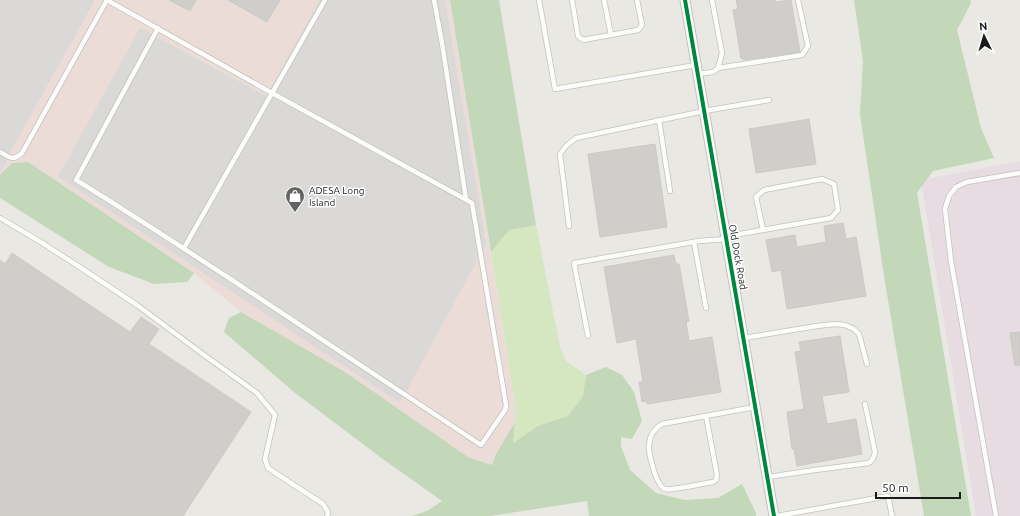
<svg xmlns="http://www.w3.org/2000/svg" width="1020" height="516" font-family="Ubuntu,sans-serif">
	<style>
		.commercial { fill: #ecdcd8 }
		.industrial { fill: #e7dce2 }
		.grass { fill: #d4e7c1 }
		.forest { fill: #c2d8b8 }
		.parking { fill: #dad9d7 }
		.building { fill: #d0ceca; stroke: #ccc9c4 }
		.lines { fill: none; stroke-linecap: round; stroke-linejoin: round }
		.lane-casing { stroke: #c2c2bf; stroke-width: 6 }
		.street-casing { stroke: #c2c2bf; stroke-width: 11 }
		.lane { stroke: #fcfcfb; stroke-width: 4.5 }
		.street { stroke: #fcfcfb; stroke-width: 9 }
		.cycleway-casing { stroke: #fff; stroke-width: 6 }
		.cycleway { stroke: #00873e; stroke-width: 4 }
		.labels { text-anchor: middle; dominant-baseline: central; stroke-width: 3; stroke-linejoin: round; paint-order: stroke }
		.poi-label { font-size: 10px; fill: #1b1b1b; stroke: #fff; text-anchor: start }
		.street-label { font-size: 10px; fill: #1b1b1b; stroke: #fff }
	</style>
	<rect width="100%" height="100%" fill="#e9e8e3"/>
	<!-- commercial -->
	<polygon class="commercial" points="0,0 450,0 516,410 515,422 496,454 492,465 468,457 345,372 241,312 194,273 12,163 0,175"/>
	<!-- industrial -->
	<polygon class="industrial" points="1020,161 1020,516 976,516 921,180"/>
	<!-- grass -->
	<polygon class="grass" points="536,225 560,347 566,361 586,375 583,396 568,416 538,426 513,444 516,410 491,252 509,230"/>
	<!-- forest -->
	<g class="forest">
		<polygon points="450,0 499,0 536,225 509,230 491,252"/>
		<polygon points="854,0 971,0 971,3 957,30 981,128 994,158 933,171 917,193 971,516 924,516 884,276 860,114 863,61"/>
		<polygon points="28,162 194,273 187,282 154,284 109,267 0,198 0,175 12,163"/>
		<polygon points="241,312 345,372 468,457 492,465 496,454 515,422 513,443 538,426 568,416 583,396 586,375 606,367 622,375 634,392 642,421 632,439 621,437 621,446 630,470 656,493 685,500 718,498 742,484 756,513 756,516 589,516 587,501 490,516 412,516 427,511 442,501 380,457 294,392 224,332 229,318"/>
	</g>
	<!-- parking -->
	<g class="parking">
		<polygon points="0,0 95,0 13,147 6,163 0,172"/>
		<polygon points="320,0 445,0 486,244 400,403 58,177 140,28 266,96"/>
	</g>
	<!-- building -->
	<g class="building">
		<polygon points="169,0 196,0 190,11"/>
		<polygon points="228,0 280,0 267,22"/>
		<polygon points="736,0 775,0 776,2 791,0 800,52 744,60 741,58 733,10 738,9"/>
		<polygon points="809,119 816,164 756,173 749,129"/>
		<polygon points="655,144 667,227 600,237 588,154"/>
		<polygon points="843,223 846,239 856,237 866,296 787,309 781,270 772,272 766,240 795,235 797,247 826,242 824,226"/>
		<polygon points="12,253 130,332 141,317 159,329 149,344 251,412 183,516 0,516 0,260 5,264"/>
		<polygon points="674,255 676,264 679,264 689,321 686,322 689,341 712,337 721,392 647,404 647,401 642,402 639,382 643,382 636,339 617,343 604,267"/>
		<polygon points="1020,332 1020,365 1015,366 1010,333"/>
		<polygon points="840,336 849,392 822,396 827,424 856,419 862,454 797,466 794,449 792,449 787,412 804,409 795,352 801,351 799,342"/>
	</g>
	<g class="lines">
		<defs>
			<g id="lane">
				<path d="M107 0 272 93 472 203 506 405 505 410 481 445C397 389 313 333 229 278 178 245 127 211 76 180L158 28"/>
				<polyline points="434,0 442,43 466,199"/>
				<polyline points="539,0 555,89 696,65"/>
				<polyline points="572,0 578,36 583,40 638,30 642,25 637,0"/>
				<polyline points="604,0 611,35"/>
				<polyline points="718,68 802,55 808,46 798,0"/>
				<polyline points="698,74 713,72 718,68 722,53 712,0"/>
				<polyline points="659,120 670,191"/>
				<path d="M0 152C10 157 12 162 22 153L107 0"/>
				<polyline points="0,218 39,241 75,264 137,305 204,355 257,393 275,415 265,459 268,468 323,504 328,512 327,516"/>
				<polyline points="569,226 560,154 566,146 576,138 704,111 769,100"/>
				<polyline points="726,236 740,234 831,218 838,210 834,184 822,179 764,190 756,197 763,230"/>
				<polyline points="694,242 706,308"/>
				<polyline points="184,248 325,0"/>
				<polyline points="588,336 574,263 699,241 726,239"/>
				<polyline points="744,338 817,326 835,324 845,325 854,329 859,334 867,364"/>
				<path d="M706 416 717 475 716 480 713 482C705 483 671 491 665 489 656 486 648 452 649 444 650 435 655 428 662 424L755 407"/>
				<path d="M768 477 815 470 869 463C873 460 874 457 875 452L865 404"/>
				<polyline points="777,516 888,496 892,516"/>
				<polyline points="996,516 951,261 945,209 949,196 956,187 967,182 1020,173"/>
			</g>
			<polyline id="street" points="685,0 774,516"/>
		</defs>
		<!-- lane casing -->
		<use href="#lane" class="lane-casing"/>
		<!-- street casing -->
		<use href="#street" class="street-casing"/>
		<!-- lane -->
		<use href="#lane" class="lane"/>
		<!-- street -->
		<use href="#street" class="street"/>
		<defs>
			<polyline id="cycleway" points="685,0 774,516"/>
		</defs>
		<!-- cycleway casing -->
		<use href="#cycleway" class="cycleway-casing"/>
		<!-- cycleway -->
		<use href="#cycleway" class="cycleway"/>
	</g>
	<!-- icons -->
	<defs>
		<symbol id="shop-pin" viewBox="-11 -11 22 30"><path d="M0 17L-7.5 6A9.5 9.5 0 1 1 7.5 6Z" fill="#636361" stroke="#fff"/><path d="M-5-2.5h2.3a2.7 3.5 0 0 1 5.4 0H5L5.5 6h-11ZM-1.5-2.5h3a1.5 2.3 0 0 0-3 0Z" fill="#fff"/></symbol>
	</defs>
	<g fill-rule="evenodd">
		<use href="#shop-pin" x="284" y="185" width="22" height="30"/>
	</g>
	<g class="labels">
		<!-- poi labels -->
		<g class="poi-label">
			<text x="309" y="190">ADESA Long<tspan x="309" dy="12">Island</tspan></text>
		</g>
		<!-- street labels -->
		<g class="street-label">
			<text transform="translate(738 257) rotate(80)">Old Dock Road</text>
		</g>
	</g>
	<!-- north arrow -->
	<g transform="translate(984 36) rotate(355)" stroke="#ffffff" stroke-width="3" paint-order="stroke">
	<path d="M0-3L7 15L0 10L-7 15Z" fill="#1b1b1b"/>
	<text y="-6" font-size="11" font-weight="bold" text-anchor="middle" fill="#1b1b1b">N</text>
	</g>
	<!-- scale -->
	<path d="M876 492v6h84v-6" fill="none" stroke="#1b1b1b" stroke-width="2"/>
	<text x="882" y="492" font-size="12" fill="#1b1b1b" stroke="#ffffff" stroke-width="3" paint-order="stroke">50 m</text>
</svg>
